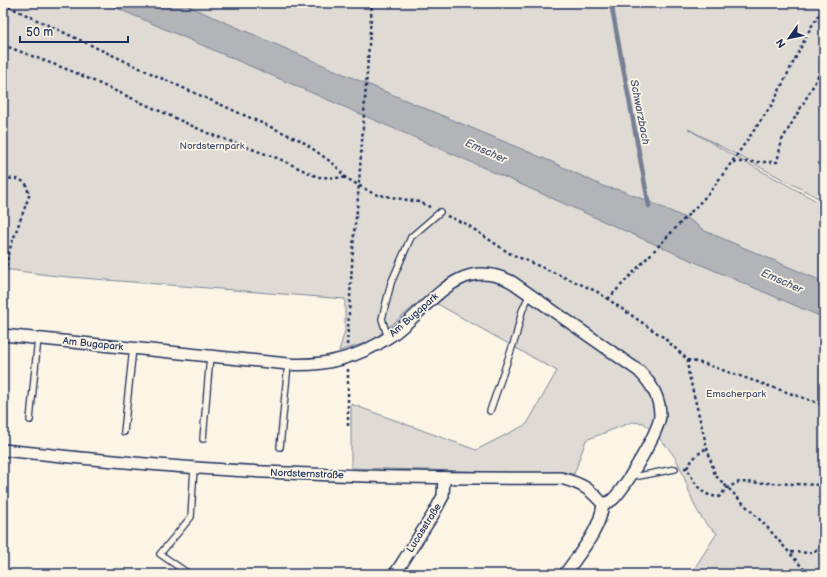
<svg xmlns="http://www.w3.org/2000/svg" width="827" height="577" font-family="'Balsamiq Sans',sans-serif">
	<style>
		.green { fill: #dfdbd4; stroke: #7d8599 }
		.water { fill: #b2b4b8; stroke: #767f94 }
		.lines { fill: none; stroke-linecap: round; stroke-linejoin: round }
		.stream { stroke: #767f94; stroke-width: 4.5 }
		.service-casing { stroke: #1b2f5e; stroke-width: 8 }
		.minor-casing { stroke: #1b2f5e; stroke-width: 14 }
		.path { stroke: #1b2f5e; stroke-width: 2.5; stroke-dasharray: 3 3; stroke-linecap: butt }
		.service { stroke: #fcf5e5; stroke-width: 5.5 }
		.minor { stroke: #fcf5e5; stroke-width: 11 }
		.labels { text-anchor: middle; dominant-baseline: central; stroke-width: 3.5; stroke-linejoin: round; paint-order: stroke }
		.park-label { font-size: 10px; fill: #425176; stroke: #fcf5e5 }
		.street-label { font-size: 10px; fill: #1b2f5e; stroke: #fcf5e5 }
		.water-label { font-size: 11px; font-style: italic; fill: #485779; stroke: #fcf5e5 }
	</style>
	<rect width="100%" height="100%" fill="#fcf5e5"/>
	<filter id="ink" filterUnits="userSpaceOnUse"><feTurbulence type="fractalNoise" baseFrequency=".025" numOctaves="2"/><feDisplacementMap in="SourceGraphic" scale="8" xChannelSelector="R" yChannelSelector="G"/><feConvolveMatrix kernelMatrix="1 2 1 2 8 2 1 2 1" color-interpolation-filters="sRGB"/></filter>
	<g filter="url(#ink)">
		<!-- green -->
		<path class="green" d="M3 3H824V201L688 129 727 152 824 205V574H691L717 533C689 515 690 478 672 453 664 442 653 433 644 423L632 422 586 440 574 474 351 468V404L476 450 527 424 557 371 425 297 372 341 339 351 345 331V299L57 276 3 269Z"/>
		<!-- water -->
		<polygon class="water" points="105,3 181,3 346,75 550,161 605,187 620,190 648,201 690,220 705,231 824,282 824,318 697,263 464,159"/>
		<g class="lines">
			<!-- stream -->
			<polyline class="stream" points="611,3 649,206"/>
			<defs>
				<g id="service">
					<polyline points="388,338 382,319 391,283 411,237 440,212"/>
					<polyline points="490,411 516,336 522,311 530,294"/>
					<polyline points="30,420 38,338"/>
					<polyline points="124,432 133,348"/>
					<polyline points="203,439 210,356"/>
					<polyline points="280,447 288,364"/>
					<polyline points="634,472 639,476 675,469"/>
					<polyline points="189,574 160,554 191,517 194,468"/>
				</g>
				<g id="minor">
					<path d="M3 335 288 364C323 367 360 357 389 337 430 310 456 253 512 282L639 371C651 383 660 397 660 415 660 430 624 490 612 500 609 502 606 503 603 504"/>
					<path d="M3 450C90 459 178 468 265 472 364 477 463 479 561 478 582 484 589 488 603 504"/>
					<polyline points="395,574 434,513 443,496 444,478"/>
					<path d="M565 574C580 552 600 531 603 504"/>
				</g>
			</defs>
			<!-- service casing -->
			<use href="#service" class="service-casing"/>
			<!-- minor casing -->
			<use href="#minor" class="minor-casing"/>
			<!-- path -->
			<g class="path">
				<polyline points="3,4 161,78 302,141 335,165 346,178 374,194 419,202 430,207"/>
				<polyline points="3,45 74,72 210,134 277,158 318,177 346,178"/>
				<polyline points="733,162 777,162 782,140 811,90 824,64"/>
				<polyline points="3,178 16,179 25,182 27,186 29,196 9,251 3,286"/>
				<polyline points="447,216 466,224 509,253 596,291 663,337 688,360 705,364 824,405"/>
				<polyline points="608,299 709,193 732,162 773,103 811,27 824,8"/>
				<polyline points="347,345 354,233 357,210 372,3"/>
				<polyline points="688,360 688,371 707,448 715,475 767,527 808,574"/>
				<polyline points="348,369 348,429"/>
				<path d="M684 468H687C695 483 700 496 719 497L727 488 739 482 824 485"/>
				<path d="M687 468C692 459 698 453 707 448"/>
				<polyline points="791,552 812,553 824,545"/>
			</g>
			<!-- service -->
			<use href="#service" class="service"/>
			<!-- minor -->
			<use href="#minor" class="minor"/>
		</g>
	</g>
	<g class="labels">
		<!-- park labels -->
		<g class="park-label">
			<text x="212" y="146">Nordsternpark</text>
			<text x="736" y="394">Emscherpark</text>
		</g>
		<!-- street labels -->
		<g class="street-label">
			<text transform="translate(414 315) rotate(-41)">Am Bugapark</text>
			<text transform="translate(93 344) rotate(6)">Am Bugapark</text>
			<text transform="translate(307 474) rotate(2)">Nordsternstraße</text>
			<text transform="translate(424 528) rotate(-58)">Lucasstraße</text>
		</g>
		<!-- water labels -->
		<g class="water-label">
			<text transform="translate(640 112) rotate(79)">Schwarzbach</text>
			<text transform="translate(486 151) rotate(24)">Emscher</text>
			<text transform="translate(782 281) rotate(24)">Emscher</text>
		</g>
	</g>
	<!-- margin -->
	<rect width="827" height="577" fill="none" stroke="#fcf5e5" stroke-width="16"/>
	<rect x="8" y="8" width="811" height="561" fill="none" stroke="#1b2f5e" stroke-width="1.5" filter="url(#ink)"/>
	<!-- north arrow -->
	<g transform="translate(789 38) rotate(237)" stroke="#fcf5e5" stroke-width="3" paint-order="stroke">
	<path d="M0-3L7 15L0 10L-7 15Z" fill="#1b2f5e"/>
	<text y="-6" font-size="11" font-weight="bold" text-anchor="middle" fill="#1b2f5e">N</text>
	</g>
	<!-- scale -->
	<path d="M20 36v6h108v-6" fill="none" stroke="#1b2f5e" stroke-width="2"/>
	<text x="26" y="36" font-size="12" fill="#1b2f5e" stroke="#fcf5e5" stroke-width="3" paint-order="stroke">50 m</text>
</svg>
